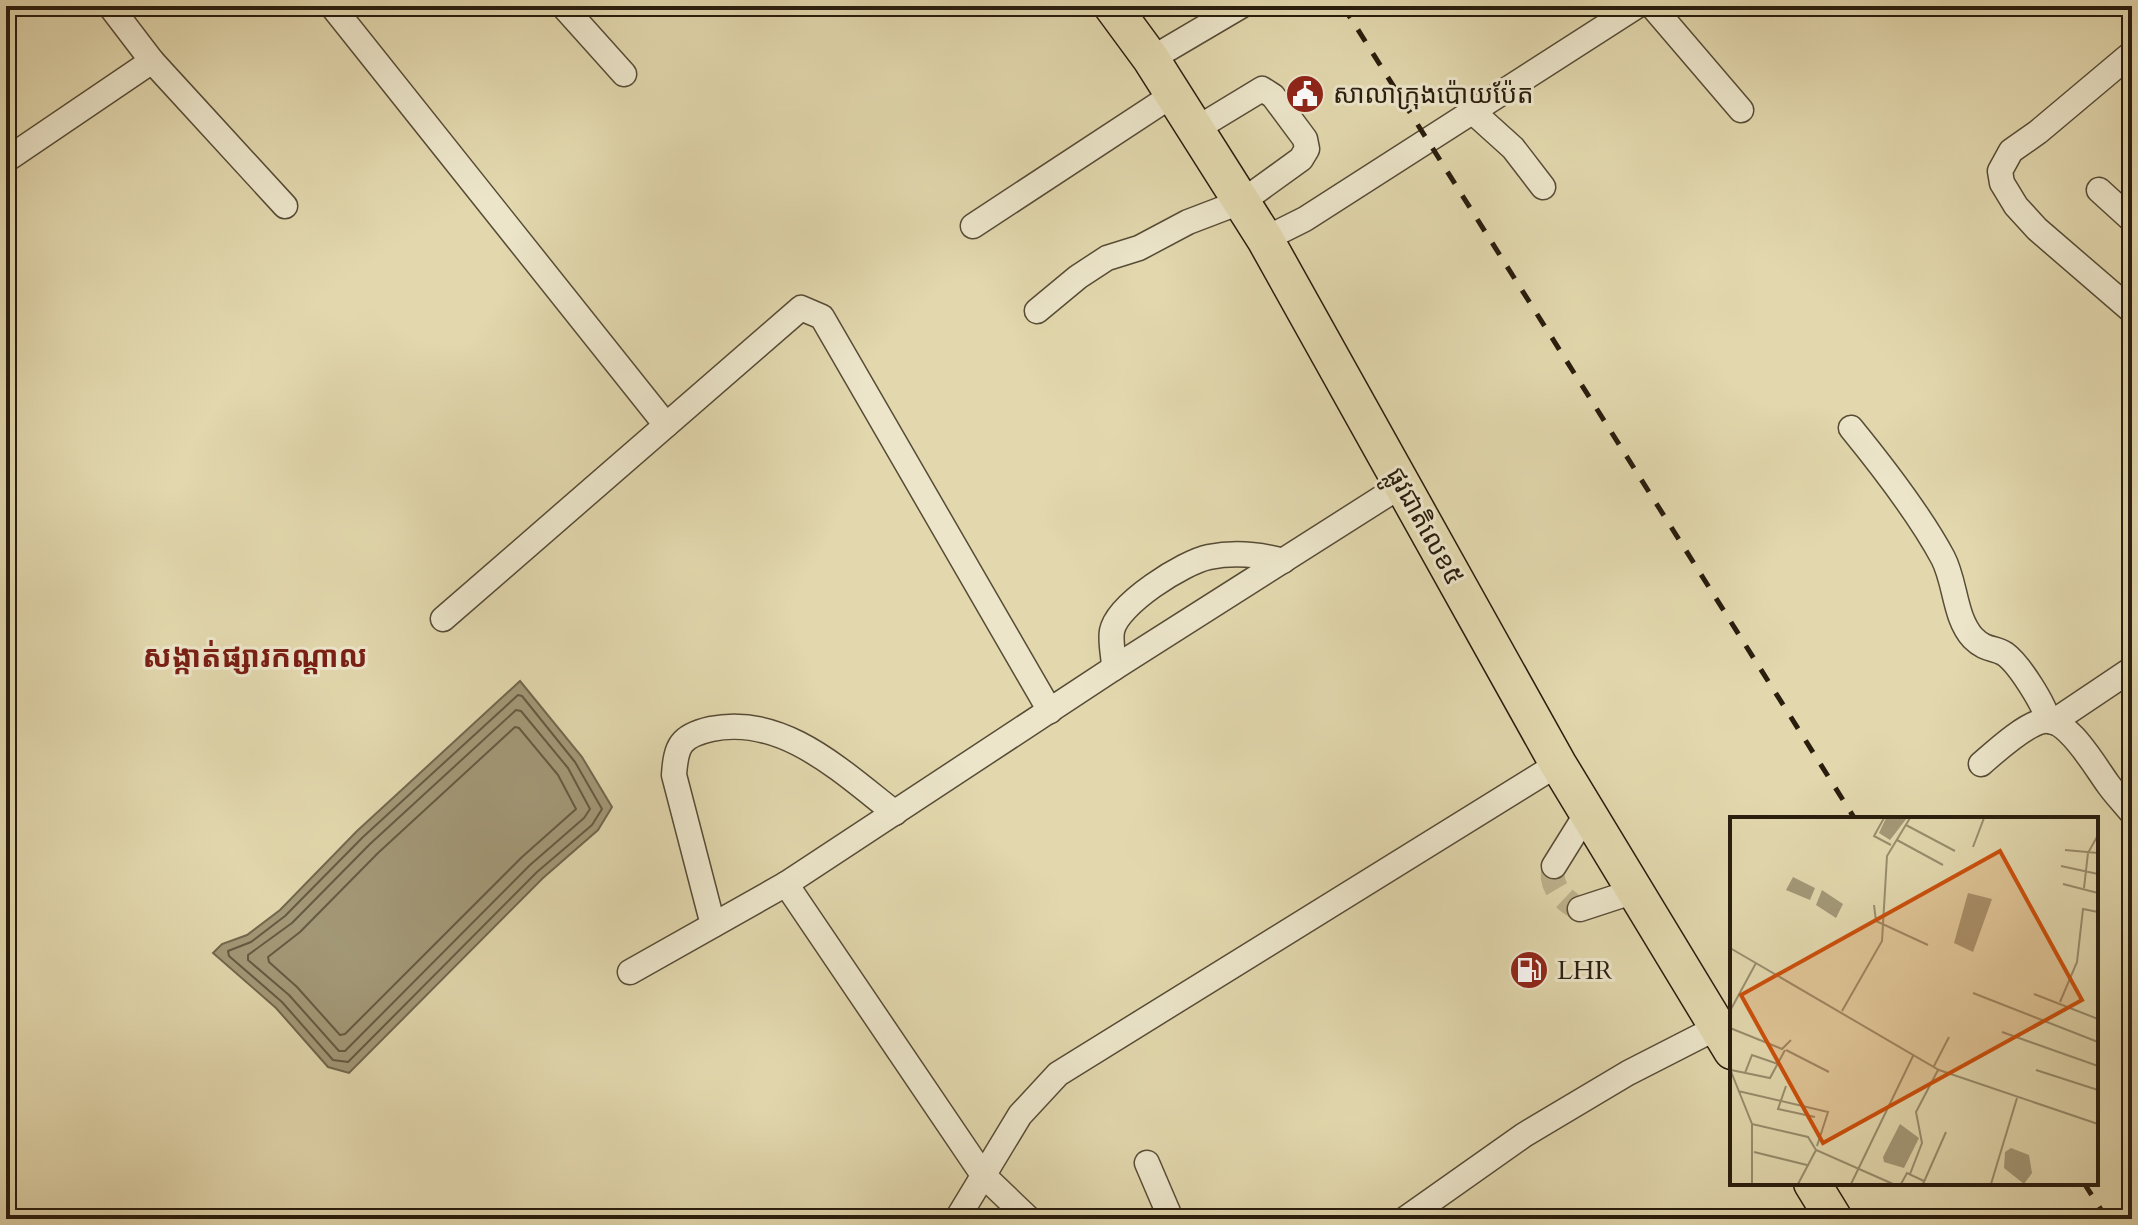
<svg xmlns="http://www.w3.org/2000/svg" width="2138" height="1225" font-family="Cardo,'Noto Sans Khmer',serif">
	<style>
		.water { fill: #a39877; stroke: #72674d; stroke-width: 2 }
		.lines { fill: none; stroke-linecap: round; stroke-linejoin: round }
		.shore { stroke: #665a42; stroke-width: 2 }
		.minor-tunnel { stroke: #bdb28d; stroke-width: 24; stroke-dasharray: 24 12; stroke-linecap: butt }
		.minor-casing { stroke: #574c36; stroke-width: 27 }
		.highway-casing { stroke: #291d0e; stroke-width: 39 }
		.minor { stroke: #ece5ca; stroke-width: 24 }
		.highway { stroke: #e2d7ad; stroke-width: 36 }
		.rail { stroke: #291d0e; stroke-width: 5; stroke-dasharray: 14 14; stroke-linecap: butt }
		.labels { text-anchor: middle; dominant-baseline: central; stroke-width: 6; stroke-linejoin: round; paint-order: stroke }
		.poi-label { font-size: 26px; fill: #291d0e; stroke: #ece5ca; text-anchor: start }
		.street-label { font-size: 26px; fill: #291d0e; stroke: #ece5ca }
		.quarter-label { font-size: 30px; font-weight: bold; fill: #7a1f14; stroke: #ece5ca }
		.inset-road { fill: none; stroke: #988d6d; stroke-width: 2 }
		.view { fill: #cb500c; fill-opacity: 0.15; stroke: #cb500c; stroke-width: 4 }
		.inset-edge { fill: none; stroke: #291d0e; stroke-width: 4 }
	</style>
	<rect width="100%" height="100%" fill="#e2d7ad"/>
	<filter id="stains"><feTurbulence type="fractalNoise" baseFrequency=".0025" numOctaves="4"/><feColorMatrix values="0 0 0 0 .2 0 0 0 0 .09 0 0 0 0 .02 0 0 0 .5 -.17"/></filter>
	<radialGradient id="worn" r=".72"><stop offset=".6" stop-color="#630" stop-opacity="0"/><stop offset="1" stop-color="#630" stop-opacity=".3"/></radialGradient>
	<!-- water -->
	<polygon class="water" points="520,681 582,757 612,807 598,830 543,878 349,1073 328,1067 276,1008 213,953 222,944 247,935 280,910 357,831"/>
	<g class="lines">
		<!-- shore -->
		<g class="shore">
			<polygon points="518,695 522,696 575,762 602,809 592,825 537,872 348,1062 333,1060 282,1002 229,956 228,951 251,942 285,916 363,837"/>
			<polygon points="516,710 521,711 568,768 590,809 584,818 530,865 345,1051 339,1051 289,995 248,960 248,955 292,923 370,844"/>
			<polygon points="515,727 519,728 558,775 576,809 522,857 345,1034 340,1035 297,987 269,962 268,957 300,932 378,853"/>
		</g>
		<!-- minor-tunnel -->
		<path class="minor-tunnel" d="M1554 866C1548 885 1563 901 1580 909"/>
		<defs>
			<g id="minor">
				<polyline points="110,6 152,61 285,206"/>
				<polyline points="332,6 666,425"/>
				<polyline points="563,6 624,74"/>
				<polyline points="1652,6 1741,110"/>
				<polyline points="2132,53 2038,132 2011,151 2000,171 2002,183 2016,206 2037,229 2132,311"/>
				<polyline points="1151,59 1241,6"/>
				<polyline points="1472,111 1513,148 1543,187"/>
				<polyline points="6,160 152,61"/>
				<polyline points="2099,190 2132,220"/>
				<polyline points="973,226 1174,94"/>
				<polyline points="1265,239 1305,219 1637,6"/>
				<polyline points="1037,311 1078,277 1107,258 1139,248 1188,222 1243,201 1301,159 1307,149 1305,139 1273,96 1262,89 1196,129"/>
				<path d="M1851 428C1882 466 1920 515 1943 558 1956 583 1954 617 1973 638 1986 651 1994 647 2005 654 2019 664 2045 705 2048 721"/>
				<polyline points="443,619 801,308 822,317 1050,711"/>
				<path d="M1114 668C1114 657 1110 642 1112 631 1117 604 1184 562 1209 557 1235 552 1258 554 1283 561"/>
				<polyline points="2053,722 2132,669"/>
				<path d="M1981 764C1996 751 2024 725 2043 721 2067 716 2096 768 2108 784 2115 794 2124 803 2132 813"/>
				<polyline points="1554,866 1587,813"/>
				<polyline points="786,884 983,1175 1029,1219"/>
				<polyline points="1580,909 1635,891"/>
				<path d="M713 925 674 775C676 746 680 736 711 729 783 714 842 772 895 813"/>
				<polyline points="630,972 786,884 1114,668 1402,485"/>
				<polyline points="1147,1163 1171,1219"/>
				<polyline points="957,1219 1020,1115 1058,1074 1558,764"/>
				<polyline points="1405,1219 1524,1135 1628,1073 1718,1027"/>
			</g>
			<g id="highway">
				<polyline points="1112,6 1151,59 1265,239 1558,764 1732,1051"/>
				<polyline points="1812,1183 1834,1219"/>
			</g>
		</defs>
		<!-- minor casing -->
		<use href="#minor" class="minor-casing"/>
		<!-- highway casing -->
		<use href="#highway" class="highway-casing"/>
		<!-- minor -->
		<use href="#minor" class="minor"/>
		<!-- highway -->
		<use href="#highway" class="highway"/>
		<!-- rail -->
		<g class="rail">
			<polyline points="1343,6 1855,819"/>
			<polyline points="2084,1183 2107,1219"/>
		</g>
	</g>
	<!-- icons -->
	<defs>
		<symbol id="civic-disc" viewBox="-11 -11 22 22"><circle r="9.5" fill="#8f2418" stroke="#ece5ca"/><path d="M-.6-6.5H3V-4.5H.6V-3L4-1V1h2V6H-6V1h2V-1L-.6-3ZM-1.2 2.5V6h2.4V2.5Z" fill="#fff"/></symbol>
		<symbol id="fuel-disc" viewBox="-11 -11 22 22"><circle r="9.5" fill="#8f2418" stroke="#ece5ca"/><path d="M-5.5-6h7V0h2V4h1.3V-2.5L3-4.5l.8-.8L6-3V5H2.5V1h-1V6h-7ZM-4.2-4.7v3.2H.2V-4.7Z" fill="#fff"/></symbol>
	</defs>
	<g fill-rule="evenodd">
		<use href="#civic-disc" x="1283" y="72" width="44" height="44"/>
		<use href="#fuel-disc" x="1507" y="948" width="44" height="44"/>
	</g>
	<g class="labels">
		<!-- poi labels -->
		<g class="poi-label">
			<text x="1333" y="94">សាលាក្រុងប៉ោយប៉ែត</text>
			<text x="1557" y="970">LHR</text>
		</g>
		<!-- street labels -->
		<g class="street-label">
			<text transform="translate(1425 526) rotate(61)">ផ្លូវជាតិលេខ៥</text>
		</g>
		<!-- quarter labels -->
		<g class="quarter-label">
			<text x="255" y="657">សង្កាត់ផ្សារកណ្ដាល</text>
		</g>
	</g>
	<!-- overview -->
	<g transform="translate(1730 817)">
		<rect width="368" height="368" fill="#e2d7ad"/>
		<path d="M156 1H177L160 23 149 16ZM63 60 85 71 80 83 56 73ZM92 73 113 87 106 101 86 88ZM238 76 262 82 243 135 224 126ZM170 307 189 321 174 351 154 345 153 340ZM281 331 299 338 302 356 294 367 274 351 275 335Z" fill="#a39877"/>
		<path class="inset-road" d="M154 1 144 19 161 28M176 8 225 34M167 23 213 48M243 30 254 1M335 33 368 36M331 49 368 57M333 67 368 76M354 71 358 36 368 18M144 88 146 104 198 128M0 131 209 253 368 307M243 176 368 225M304 177 368 202M330 185 347 145 353 92 368 95M0 194 26 146M112 194 152 124 157 39 180 1M0 211 52 232 61 223M272 215 368 249M56 233 99 255M204 249 219 220M0 252 22 307V367M1 253 40 261 55 233M306 253 368 273M15 256 22 238 48 247M56 269 48 292 85 300M8 274 98 295 87 329M22 307 78 320 86 333 163 367M24 335 77 348M180 357 192 326 186 295 208 253M68 367 86 333M121 367 183 239M171 367 177 356 194 364M193 367 216 315M261 367 287 281"/>
		<path class="view" d="M270 34 352 183 93 326 11 178Z"/>
		<rect width="368" height="368" class="inset-edge"/>
	</g>
	<!-- margin -->
	<rect width="2138" height="1225" fill="none" stroke="#e2d7ad" stroke-width="32"/>
	<rect x="8" y="8" width="2122" height="1209" fill="none" stroke="#291d0e" stroke-width="4"/>
	<rect x="16" y="16" width="2106" height="1193" fill="none" stroke="#291d0e" stroke-width="2"/>
	<rect width="100%" height="100%" filter="url(#stains)"/>
	<rect width="100%" height="100%" fill="url(#worn)"/>
</svg>
